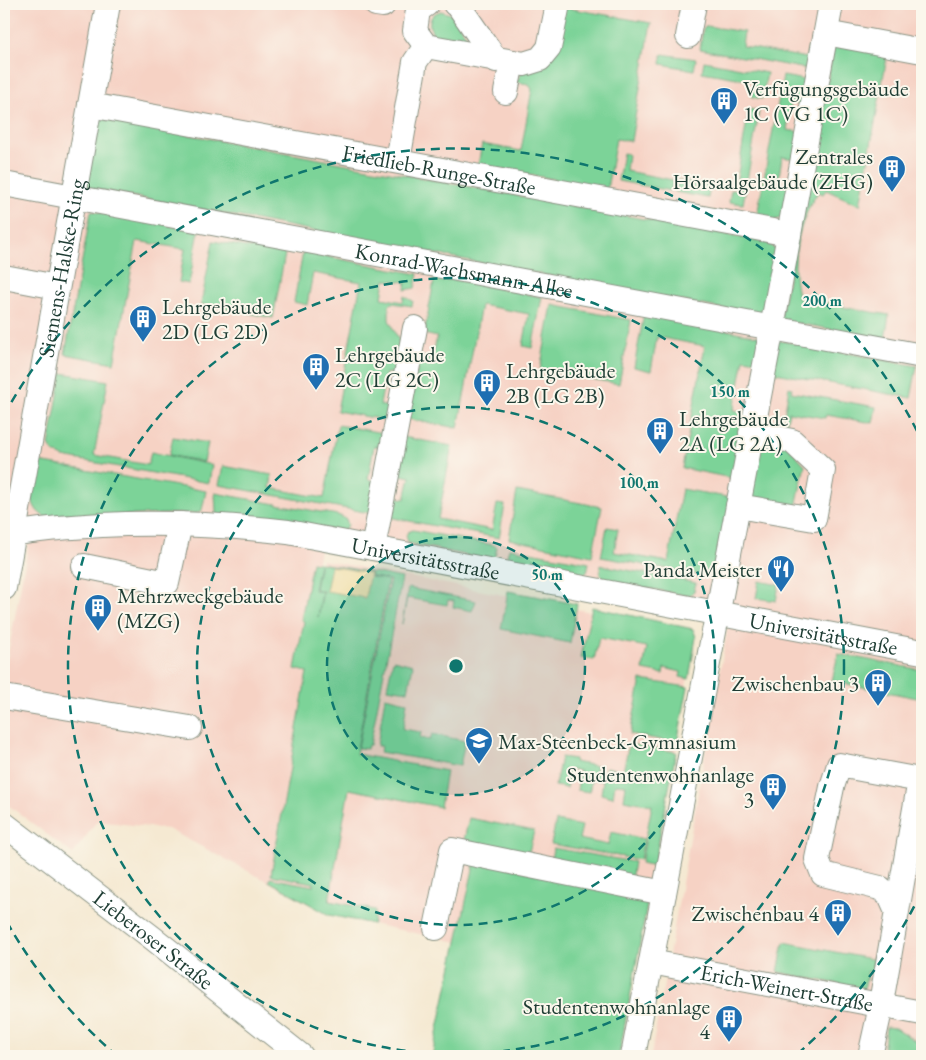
<svg xmlns="http://www.w3.org/2000/svg" width="926" height="1060" font-family="'EB Garamond',serif">
	<style>
		.built { fill: #f6d2c4 }
		.green { fill: #7bd398; stroke: #4d8866 }
		.sand { fill: #eeda9e; stroke: #868c69 }
		.lines { fill: none; stroke-linecap: round; stroke-linejoin: round }
		.minor-casing { stroke: #8a9383; stroke-width: 26 }
		.minor { stroke: #fff; stroke-width: 24 }
		.ring { fill: none; stroke: #0f766e; stroke-width: 2.5; stroke-dasharray: 9 6 }
		.labels { text-anchor: middle; dominant-baseline: central; stroke-width: 4; stroke-linejoin: round; paint-order: stroke }
		.poi-label { font-size: 22px; fill: #1f3d34; stroke: #fbf7ec; text-anchor: start }
		.street-label { font-size: 22px; fill: #1f3d34; stroke: #fbf7ec }
		.centre { fill: #0f766e; stroke: #fbf7ec; stroke-width: 2.5 }
		.ring-label { font-size: 15px; text-anchor: middle; font-weight: bold; fill: #0f766e; stroke: #fbf7ec; stroke-width: 4; stroke-linejoin: round; paint-order: stroke }
	</style>
	<rect width="100%" height="100%" fill="#fbf7ec"/>
	<filter id="ink" filterUnits="userSpaceOnUse"><feTurbulence type="fractalNoise" baseFrequency=".02" numOctaves="2"/><feDisplacementMap in="SourceGraphic" scale="10" xChannelSelector="R" yChannelSelector="G"/><feConvolveMatrix kernelMatrix="1 2 1 2 8 2 1 2 1" color-interpolation-filters="sRGB"/></filter>
	<filter id="wash" filterUnits="userSpaceOnUse"><feTurbulence type="fractalNoise" baseFrequency=".0096" numOctaves="4" result="noise"/><feDisplacementMap in="SourceGraphic" scale="20" xChannelSelector="R" yChannelSelector="G"/><feGaussianBlur stdDeviation="1.12" result="paint"/><feColorMatrix in="noise" values="0 0 0 0 0 0 0 0 0 0 0 0 0 0 0 0 0 1.4 0 .05"/><feComposite in="paint" operator="in"/></filter>
	<g filter="url(#wash)">
		<rect width="100%" height="100%" fill="#f5e9d2"/>
		<!-- built -->
		<polygon class="built" points="4,4 922,4 922,1056 651,1056 732,604 323,532 306,629 309,629 322,560 695,632 676,751 649,897 476,860 458,942 329,915 263,879 168,829 97,821 73,854 4,802 4,675 33,520 4,526"/>
		<!-- green -->
		<g class="green">
			<polygon points="562,7 651,23 631,141 616,139 607,189 478,165 482,144 521,151 532,89 528,84 516,82"/>
			<path d="M441 11 453 15 467 37 466 40 463 41 436 37C427 28 427 14 441 11Z"/>
			<polygon points="707,26 744,32 742,46 806,58 808,47 811,48 813,52 812,70 700,49 703,29"/>
			<path d="M836 46 888 51 860 205 826 190 823 194 818 192C798 222 789 263 799 299H803L806 304 843 302V307L889 315 885 339 780 320 834 48Z"/>
			<polygon points="662,54 696,59 694,70 661,64"/>
			<polygon points="704,61 767,73 762,99 752,97 754,81 702,72"/>
			<polygon points="783,76 810,81 805,105 791,103 787,130 800,132 795,159 782,157 778,183 790,186 781,218 770,222 756,221"/>
			<polygon points="749,109 759,111 743,204 729,202 731,190 735,190"/>
			<polygon points="103,119 768,242 775,249 766,317 84,187 96,122"/>
			<polygon points="623,153 628,154 626,171 673,180 671,191 618,181"/>
			<polygon points="678,180 710,186 708,198 675,192"/>
			<polygon points="91,211 199,231 189,284 179,282 185,249 137,241 114,363 65,354"/>
			<polygon points="213,241 285,254 273,318 201,304"/>
			<polygon points="303,252 418,274 415,288 405,290 406,282 385,280 382,298 403,302 404,296 413,301 412,306 392,303 389,306 389,320 402,347 399,375 386,373 380,405 393,408 390,421 337,411 361,282 313,273 307,305 294,302"/>
			<polygon points="435,276 542,297 532,348 523,346 529,314 481,305 458,428 407,419 420,356 432,359 437,337 424,334"/>
			<polygon points="552,305 631,320 619,384 540,370"/>
			<polygon points="644,314 762,337 758,361 744,359 734,410 748,413 736,479 682,468 705,346 657,337 651,371 634,367"/>
			<polygon points="776,340 917,366 911,398 770,372"/>
			<polygon points="62,373 108,381 94,455 148,465 151,452 212,465 209,483 63,457 53,452 49,445"/>
			<polygon points="789,387 792,388 791,392 876,407 873,423 826,415 825,418 789,412 785,429 782,428"/>
			<polygon points="338,425 389,434 387,448 374,446 368,479 380,482 375,514 219,485 223,466 272,475 270,488 324,498"/>
			<polygon points="173,437 208,443 204,462 169,455"/>
			<polygon points="403,437 452,446 438,519 492,530 497,504 505,505 499,538 388,517 392,496 405,499 410,477 396,474"/>
			<polygon points="759,441 787,445 805,465 796,507 751,500"/>
			<path d="M39 462 206 491 202 510 198 513 47 518C24 507 33 484 36 463Z"/>
			<polygon points="682,489 732,498 718,578 601,557 607,527 618,529 614,552 668,562"/>
			<polygon points="517,491 602,507 592,556 509,539"/>
			<polygon points="215,493 338,515 346,519 348,525 343,531 216,514"/>
			<polygon points="413,530 493,545 497,547 495,556 492,558 485,559 408,543 406,535 408,532"/>
			<polygon points="509,548 589,563 587,572 583,576 510,562 507,556"/>
			<polygon points="312,562 319,563 314,590 322,592 318,617 323,591 315,589 320,563 371,572 370,577 388,580 356,754 446,771 440,807 349,789 329,901 375,910 373,924 329,915 269,881 270,878 313,886 313,883 271,875 307,672 295,669 304,621 301,620"/>
			<polygon points="601,565 696,583 694,591 689,596 605,580 600,574"/>
			<polygon points="372,572 402,578 370,745 368,745 367,749 358,748 390,580 371,576"/>
			<polygon points="759,581 779,585 776,601 756,598"/>
			<polygon points="408,588 476,601 472,611 453,607 454,601 448,600 447,605 407,598 402,624"/>
			<polygon points="508,591 577,604 570,643 501,629"/>
			<polygon points="592,607 693,629 696,637 689,679 680,677 681,672 664,668 663,674 643,670 647,647 599,638 594,660 581,658"/>
			<polygon points="838,654 922,670 922,699 832,681"/>
			<polygon points="393,660 413,665 408,691 387,688"/>
			<polygon points="641,680 688,687 677,743 630,734"/>
			<polygon points="385,697 407,702 403,729 421,732 420,738 430,740 432,734 465,741 460,766 380,752 381,746 377,746"/>
			<polygon points="629,744 676,752 654,866 641,863 652,805 624,800 626,785 615,784 613,797 601,794 603,781 592,779 589,792 577,790 580,771 571,769 567,788 555,786 561,757 575,759 574,762 596,766 595,771 604,772 606,767 623,771"/>
			<polygon points="469,818 534,831 528,856 464,840"/>
			<polygon points="556,821 582,826 579,839 608,845 611,832 644,839 640,860 551,844"/>
			<polygon points="553,848 634,862 631,880 551,860"/>
			<polygon points="475,860 648,900 619,1056 432,1056"/>
			<polygon points="784,942 881,961 878,973 868,971 864,989 778,972"/>
			<polygon points="886,1027 895,1028 922,1045 922,1056 892,1056 883,1055"/>
		</g>
		<!-- sand -->
		<polygon class="sand" points="331,566 370,573 365,598 326,591"/>
	</g>
	<g filter="url(#ink)">
		<g class="lines">
			<defs>
				<g id="minor">
					<polyline points="376,4 383,5"/>
					<polyline points="427,4 418,10 415,31 426,46 524,64 540,59 549,48 558,4"/>
					<polyline points="455,4 458,5 496,60"/>
					<polyline points="826,33 922,51"/>
					<polyline points="688,36 694,4"/>
					<polyline points="506,92 512,62"/>
					<path id="s1" d="M90 105 789 234"/>
					<polyline points="398,161 415,62 426,46"/>
					<path id="s2" d="M4 184 922 356"/>
					<polyline points="4,277 57,287"/>
					<polyline points="738,506 814,519 823,470 792,441 751,433"/>
					<path id="s3" d="M4 536C36 529 69 527 102 525 164 522 226 525 288 532L922 652"/>
					<polyline points="373,548 415,328"/>
					<polyline points="84,566 167,583 180,524"/>
					<path id="s4" d="M4 588 108 4"/>
					<polyline points="4,697 190,728"/>
					<path id="s5" d="M4 824 154 939 301 1056"/>
					<polyline points="436,928 452,850 664,893"/>
					<path id="s6" d="M651 962 922 1013"/>
					<polyline points="633,1056 772,328 831,4"/>
					<polyline points="870,1056 878,1020 920,780 839,765 832,787 817,859 823,874 880,888 890,896 897,912"/>
				</g>
			</defs>
			<!-- minor casing -->
			<use href="#minor" class="minor-casing"/>
			<!-- minor -->
			<use href="#minor" class="minor"/>
		</g>
	</g>
	<!-- distance rings -->
	<circle cx="456" cy="666" r="129" fill="#0f766e" fill-opacity=".12"/>
	<g class="ring">
		<circle cx="456" cy="666" r="129"/>
		<circle cx="456" cy="666" r="259"/>
		<circle cx="456" cy="666" r="388"/>
		<path d="M921 893A517 517 0 0 1 795 1056M117 1056A517 517 0 0 1 4 917M4 415A517 517 0 0 1 921 439"/>
	</g>
	<!-- icons -->
	<defs>
		<symbol id="building-pin" viewBox="-11 -11 22 30"><path d="M0 17L-7.5 6A9.5 9.5 0 1 1 7.5 6Z" fill="#1f6fb2" stroke="#fbf7ec"/><path d="M-4-6H4V6H1V3H-1V6H-4ZM-2.5-4.3h1.7v1.8h-1.7ZM.8-4.3h1.7v1.8H.8ZM-2.5-1h1.7V.8h-1.7ZM.8-1h1.7V.8H.8Z" fill="#fff"/></symbol>
		<symbol id="restaurant-pin" viewBox="-11 -11 22 30"><path d="M0 17L-7.5 6A9.5 9.5 0 1 1 7.5 6Z" fill="#1f6fb2" stroke="#fbf7ec"/><path d="M-5-6h1v4h1v-4h1v4h1v-4h1v5L-1.5 .5V6h-2V.5L-5-1ZM5-6V6H3V1.5H1.5Q1.5-4 5-6Z" fill="#fff"/></symbol>
		<symbol id="school-pin" viewBox="-11 -11 22 30"><path d="M0 17L-7.5 6A9.5 9.5 0 1 1 7.5 6Z" fill="#1f6fb2" stroke="#fbf7ec"/><path d="M0-5L7-2L0 1L-7-2ZM-4 1L0 2.5L4 1V4Q0 6-4 4Z" fill="#fff"/></symbol>
	</defs>
	<g fill-rule="evenodd">
		<use href="#building-pin" x="708" y="85" width="32" height="43"/>
		<use href="#building-pin" x="876" y="153" width="32" height="43"/>
		<use href="#building-pin" x="127" y="303" width="32" height="43"/>
		<use href="#building-pin" x="300" y="351" width="32" height="43"/>
		<use href="#building-pin" x="471" y="367" width="32" height="43"/>
		<use href="#building-pin" x="644" y="415" width="32" height="43"/>
		<use href="#restaurant-pin" x="765" y="553" width="32" height="43"/>
		<use href="#building-pin" x="82" y="592" width="32" height="43"/>
		<use href="#building-pin" x="862" y="667" width="32" height="43"/>
		<use href="#school-pin" x="463" y="725" width="32" height="43"/>
		<use href="#building-pin" x="757" y="771" width="32" height="43"/>
		<use href="#building-pin" x="822" y="897" width="32" height="43"/>
		<use href="#building-pin" x="713" y="1003" width="32" height="43"/>
	</g>
	<g class="labels">
		<!-- poi labels -->
		<g class="poi-label">
			<text x="743" y="88">Verfügungsgebäude<tspan x="743" dy="25">1C (VG 1C)</tspan></text>
			<text x="873" y="156" text-anchor="end">Zentrales<tspan x="873" dy="25">Hörsaalgebäude (ZHG)</tspan></text>
			<text x="162" y="306">Lehrgebäude<tspan x="162" dy="25">2D (LG 2D)</tspan></text>
			<text x="335" y="354">Lehrgebäude<tspan x="335" dy="25">2C (LG 2C)</tspan></text>
			<text x="506" y="370">Lehrgebäude<tspan x="506" dy="25">2B (LG 2B)</tspan></text>
			<text x="679" y="418">Lehrgebäude<tspan x="679" dy="25">2A (LG 2A)</tspan></text>
			<text x="762" y="569" text-anchor="end">Panda Meister</text>
			<text x="117" y="595">Mehrzweckgebäude<tspan x="117" dy="25">(MZG)</tspan></text>
			<text x="859" y="683" text-anchor="end">Zwischenbau 3</text>
			<text x="498" y="741">Max-Steenbeck-Gymnasium</text>
			<text x="754" y="774" text-anchor="end">Studentenwohnanlage<tspan x="754" dy="25">3</tspan></text>
			<text x="819" y="913" text-anchor="end">Zwischenbau 4</text>
			<text x="710" y="1006" text-anchor="end">Studentenwohnanlage<tspan x="710" dy="25">4</tspan></text>
		</g>
		<!-- street labels -->
		<g class="street-label">
			<text stroke="none"><textPath href="#s1" startOffset="355">Friedlieb-Runge-Straße</textPath></text>
			<text stroke="none"><textPath href="#s4" startOffset="325">Siemens-Halske-Ring</textPath></text>
			<text stroke="none"><textPath href="#s2" startOffset="468">Konrad-Wachsmann-Allee</textPath></text>
			<text stroke="none"><textPath href="#s3" startOffset="425">Universitätsstraße</textPath></text>
			<text stroke="none"><textPath href="#s3" startOffset="830">Universitätsstraße</textPath></text>
			<text stroke="none"><textPath href="#s5" startOffset="189">Lieberoser Straße</textPath></text>
			<text stroke="none"><textPath href="#s6" startOffset="138">Erich-Weinert-Straße</textPath></text>
		</g>
	</g>
	<circle cx="456" cy="666" r="8" class="centre"/>
	<g class="ring-label">
		<text x="822" y="306">200 m</text>
		<text x="730" y="397">150 m</text>
		<text x="639" y="488">100 m</text>
		<text x="547" y="580">50 m</text>
	</g>
	<!-- margin -->
	<rect width="926" height="1060" fill="none" stroke="#fbf7ec" stroke-width="20"/>
</svg>
